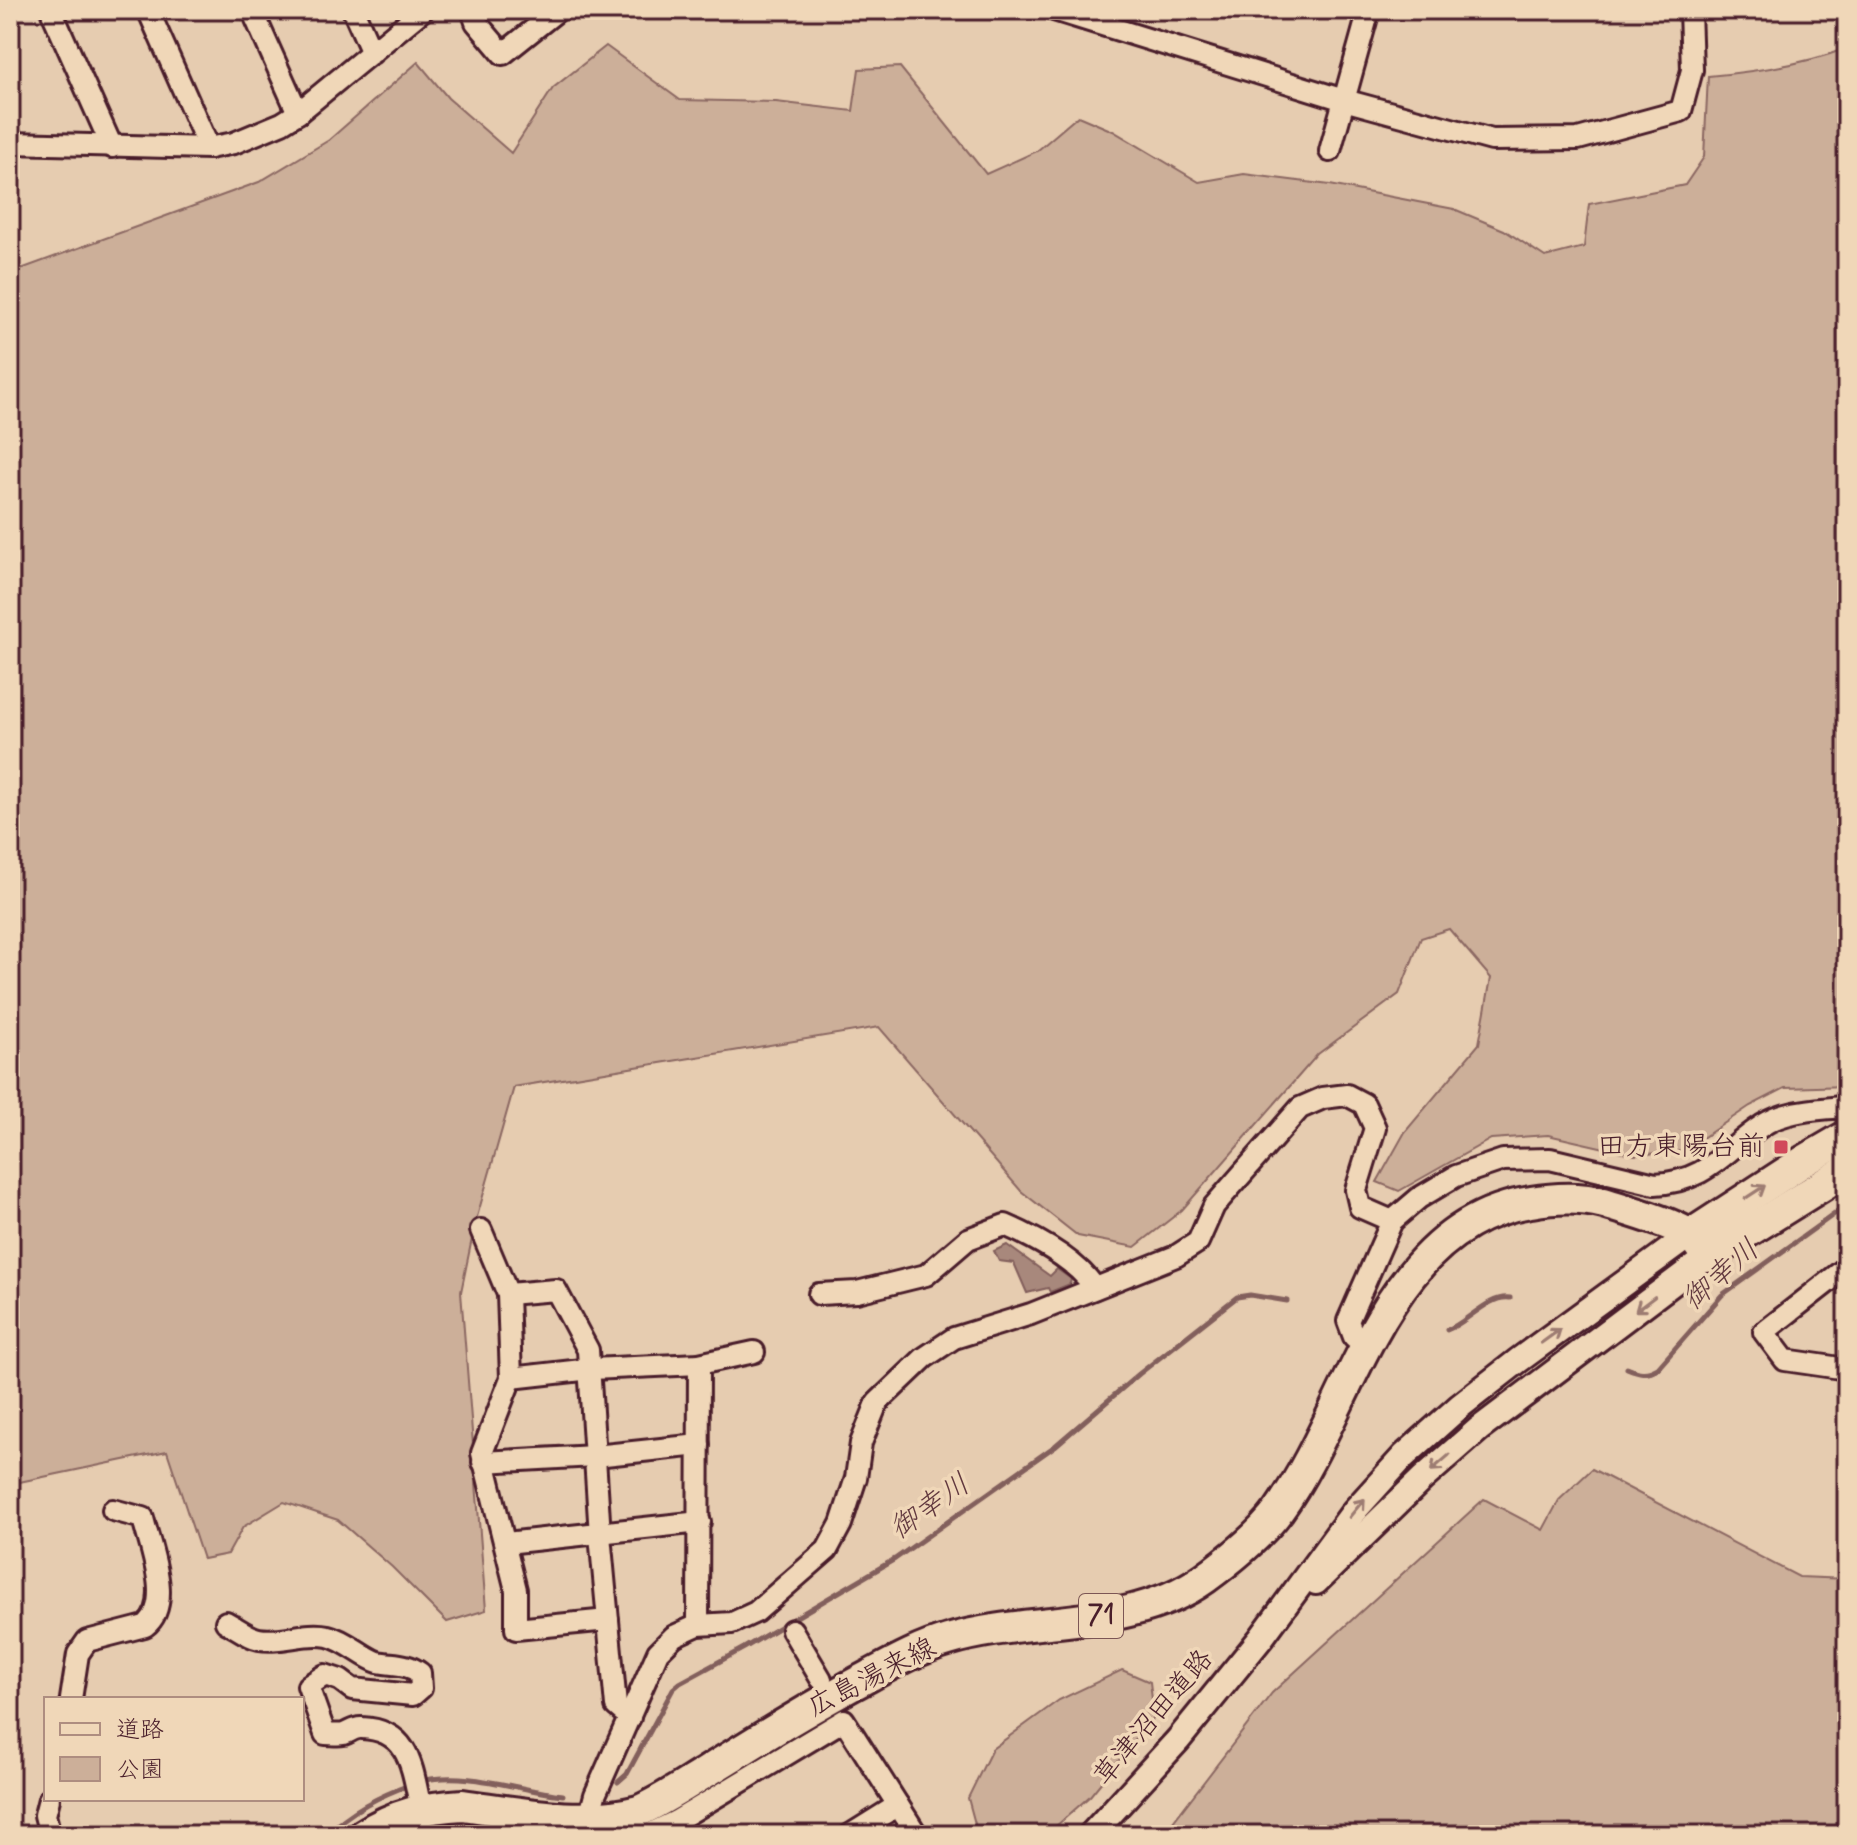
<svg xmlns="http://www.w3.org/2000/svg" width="1857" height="1845" font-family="Mynerve,'Klee One',sans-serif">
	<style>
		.green { fill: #ccaf99; stroke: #8b6762; stroke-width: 2 }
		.water { fill: #a8887b; stroke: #825e5b; stroke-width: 2 }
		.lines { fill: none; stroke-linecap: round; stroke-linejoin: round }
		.stream { stroke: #825e5b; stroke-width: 5 }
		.minor-casing { stroke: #4a1f2b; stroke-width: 26 }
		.tertiary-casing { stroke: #4a1f2b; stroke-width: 30 }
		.primary-casing { stroke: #4a1f2b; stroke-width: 36 }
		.minor { stroke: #f0d7b8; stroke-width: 20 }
		.tertiary { stroke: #f0d7b8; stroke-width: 24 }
		.primary { stroke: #f0d7b8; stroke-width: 30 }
		.oneway { stroke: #9d7b72 }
		.poi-dot { fill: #d1495b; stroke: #f0d7b8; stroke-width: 3 }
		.labels { text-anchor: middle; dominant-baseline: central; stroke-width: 7; stroke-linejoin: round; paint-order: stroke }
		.shield { fill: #f0d7b8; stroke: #7c5655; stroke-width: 2 }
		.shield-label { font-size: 26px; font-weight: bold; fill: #4a1f2b }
		.poi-label { font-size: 28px; fill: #4a1f2b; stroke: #f0d7b8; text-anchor: end }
		.street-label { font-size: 28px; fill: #4a1f2b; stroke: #f0d7b8 }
		.water-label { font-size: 30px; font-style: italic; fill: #62393f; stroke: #f0d7b8 }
	</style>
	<rect width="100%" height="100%" fill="#e6ccb0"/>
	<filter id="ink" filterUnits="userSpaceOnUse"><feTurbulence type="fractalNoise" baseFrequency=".0125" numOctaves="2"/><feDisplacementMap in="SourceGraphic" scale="16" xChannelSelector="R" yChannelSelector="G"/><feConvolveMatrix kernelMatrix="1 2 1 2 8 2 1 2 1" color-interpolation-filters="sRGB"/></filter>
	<g filter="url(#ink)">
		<!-- green -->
		<g class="green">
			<path d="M606 46 680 100 776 102 853 111 859 69 900 67 986 174 1037 151 1078 116 1113 131 1199 182 1244 174 1330 185 1454 209 1504 230 1545 257 1584 247 1589 204 1685 185 1704 157 1708 76C1754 72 1803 65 1847 48V1086L1785 1088 1750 1106 1683 1151 1635 1155 1548 1135 1491 1139 1399 1191 1377 1182 1405 1132 1479 1044 1491 978 1449 929 1421 938 1399 994 1318 1054 1182 1210 1135 1247 1078 1236 1021 1191 879 1027 514 1087 475 1224 461 1292 486 1610 447 1622 392 1567 338 1520 284 1502 243 1527 228 1554 203 1559 167 1451 10 1484V273L259 182 329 140 418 62 448 98 511 153 553 88Z"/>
			<polygon points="1592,1469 1799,1577 1847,1579 1847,1835 1163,1835 1272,1693 1484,1499 1543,1530 1559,1500"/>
			<polygon points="1122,1670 1150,1682 1154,1717 1090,1796 1046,1835 978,1835 968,1798 992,1749 1059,1700"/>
		</g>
		<!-- water -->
		<polygon class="water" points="1007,1245 1050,1276 1057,1269 1071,1279 1070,1284 1050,1292 1048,1288 1027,1293 1014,1263 999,1261 994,1251"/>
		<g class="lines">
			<!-- stream -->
			<g class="stream">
				<path d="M1447 1330C1467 1323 1488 1295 1510 1298"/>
				<path d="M1627 1368C1639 1373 1646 1375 1658 1368L1722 1295 1847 1205"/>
				<path d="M421 1781C468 1770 516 1790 563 1795"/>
				<polyline points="618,1782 627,1774 673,1689 680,1683 744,1648 895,1559 1055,1446 1139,1374 1237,1297 1250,1295 1287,1301"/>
				<path d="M326 1835C351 1810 379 1796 412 1784"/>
			</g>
			<defs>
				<g id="minor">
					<polyline points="51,10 112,147"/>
					<polyline points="148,10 209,148"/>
					<polyline points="252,10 298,113"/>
					<polyline points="353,10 372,53"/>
					<polyline points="472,10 476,22 503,54 558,10"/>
					<polyline points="1054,10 1344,100 1492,140 1578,139 1681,111 1692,70 1690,10"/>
					<polyline points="10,143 209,148 234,143 282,123 298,113 423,10"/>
					<polyline points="1330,151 1369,10"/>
					<polyline points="481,1230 508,1294 511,1378 482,1453 516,1590 516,1629 608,1620"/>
					<polyline points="1847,1267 1764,1332 1785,1360 1847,1369"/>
					<polyline points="508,1294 556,1290 588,1350 600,1535 616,1706 630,1718"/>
					<path d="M819 1294 857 1292 926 1275 968 1239 1005 1225C1037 1239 1076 1260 1095 1288"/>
					<path d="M1366 1345 1354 1337 1348 1321 1392 1221 1419 1198 1456 1176 1503 1160 1550 1159 1655 1184C1709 1181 1723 1151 1763 1125 1786 1110 1816 1110 1842 1107L1847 1114"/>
					<polyline points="511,1378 591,1369 699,1364 754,1352"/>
					<polyline points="483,1462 595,1456 699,1445"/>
					<polyline points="506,1543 700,1522"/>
					<path d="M226 1622C236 1627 248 1637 259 1639 282 1643 305 1631 328 1636 346 1640 364 1658 378 1662 393 1665 407 1663 420 1673L421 1688 413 1695 352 1689 340 1680 325 1675 308 1686 325 1734C331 1734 338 1735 344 1734 350 1732 355 1727 362 1728 411 1730 412 1770 421 1809"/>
					<polyline points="698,1625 699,1364"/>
					<polyline points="792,1630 821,1679"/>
					<path d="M71 1699 78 1654 87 1641 145 1626C174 1604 150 1548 143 1518L113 1510"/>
					<polyline points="49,1799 45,1815 50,1835"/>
					<polyline points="589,1818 595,1795 658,1652 674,1636 698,1625 732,1623 756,1612 827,1550 841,1524 856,1478 861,1443 877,1403 924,1358 954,1338 1031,1314 1176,1256 1198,1242 1214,1206 1300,1108 1323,1098 1347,1095 1364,1104 1375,1128 1356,1190 1360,1207 1392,1221"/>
					<polyline points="647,1835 676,1821 844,1720 917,1835"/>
					<polyline points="850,1835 898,1805"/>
				</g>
				<g id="tertiary">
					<polyline points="1316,1582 1422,1479 1479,1429 1707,1257"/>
					<polyline points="1091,1835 1178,1740 1261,1638 1355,1510 1404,1456 1460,1406 1519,1360 1690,1235"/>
				</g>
				<g id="primary">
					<polyline points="1690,1235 1804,1161 1847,1136"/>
					<path d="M363 1835C395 1814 426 1807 463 1805 521 1813 582 1826 639 1811 663 1800 685 1785 708 1771 761 1738 814 1705 869 1676 895 1662 920 1648 948 1640 1032 1615 1131 1631 1205 1578 1231 1559 1260 1536 1279 1510 1353 1407 1383 1224 1531 1202 1554 1198 1581 1197 1604 1203 1623 1209 1677 1224 1691 1236 1697 1241 1702 1250 1707 1257L1847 1170"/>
				</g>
			</defs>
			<!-- minor casing -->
			<use href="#minor" class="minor-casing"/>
			<!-- tertiary casing -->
			<use href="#tertiary" class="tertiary-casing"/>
			<!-- primary casing -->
			<use href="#primary" class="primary-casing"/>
			<!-- minor -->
			<use href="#minor" class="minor"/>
			<!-- tertiary -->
			<use href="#tertiary" class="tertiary"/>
			<!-- primary -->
			<use href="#primary" class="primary"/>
		</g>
		<!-- one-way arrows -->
		<defs><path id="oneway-shaft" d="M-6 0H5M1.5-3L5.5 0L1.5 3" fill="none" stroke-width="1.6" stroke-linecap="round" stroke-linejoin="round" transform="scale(2)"/></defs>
		<g class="oneway">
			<use href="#oneway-shaft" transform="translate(1755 1192) rotate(-33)"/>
			<use href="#oneway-shaft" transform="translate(1645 1304) rotate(143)"/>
			<use href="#oneway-shaft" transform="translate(1551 1336) rotate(-36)"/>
			<use href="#oneway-shaft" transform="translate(1440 1463) rotate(139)"/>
			<use href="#oneway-shaft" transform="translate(1357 1508) rotate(-50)"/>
		</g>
	</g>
	<!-- markers -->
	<rect class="poi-dot" x="1773" y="1139" width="16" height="16" rx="4"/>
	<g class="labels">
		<!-- shield labels -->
		<rect class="shield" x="1079" y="1594" width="44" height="44" rx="6"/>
		<g class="shield-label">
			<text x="1101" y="1616">71</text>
		</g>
		<!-- poi labels -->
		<g class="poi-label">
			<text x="1765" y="1147">田方東陽台前</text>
		</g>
		<!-- street labels -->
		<g class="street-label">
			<text transform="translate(872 1678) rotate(-27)">広島湯来線</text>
			<text transform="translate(1154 1718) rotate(-50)">草津沼田道路</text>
		</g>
		<!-- water labels -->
		<g class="water-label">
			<text transform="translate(1721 1275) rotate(-41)">御幸川</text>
			<text transform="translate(930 1507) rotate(-35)">御幸川</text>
		</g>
	</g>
	<!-- margin -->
	<rect width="1857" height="1845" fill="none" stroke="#f0d7b8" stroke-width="40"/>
	<rect x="20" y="20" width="1817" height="1805" fill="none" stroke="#4a1f2b" stroke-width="3" filter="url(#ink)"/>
	<!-- legend -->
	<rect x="44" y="1697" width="260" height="104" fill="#f0d7b8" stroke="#ae8d80" stroke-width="2"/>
	<rect x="60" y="1723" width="40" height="12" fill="#f0d7b8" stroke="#ae8d80" stroke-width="2"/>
	<text x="116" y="1737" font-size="24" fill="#4a1f2b">道路</text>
	<rect x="60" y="1757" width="40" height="24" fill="#ccaf99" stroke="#ae8d80" stroke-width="2"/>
	<text x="116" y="1777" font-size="24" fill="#4a1f2b">公園</text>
</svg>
